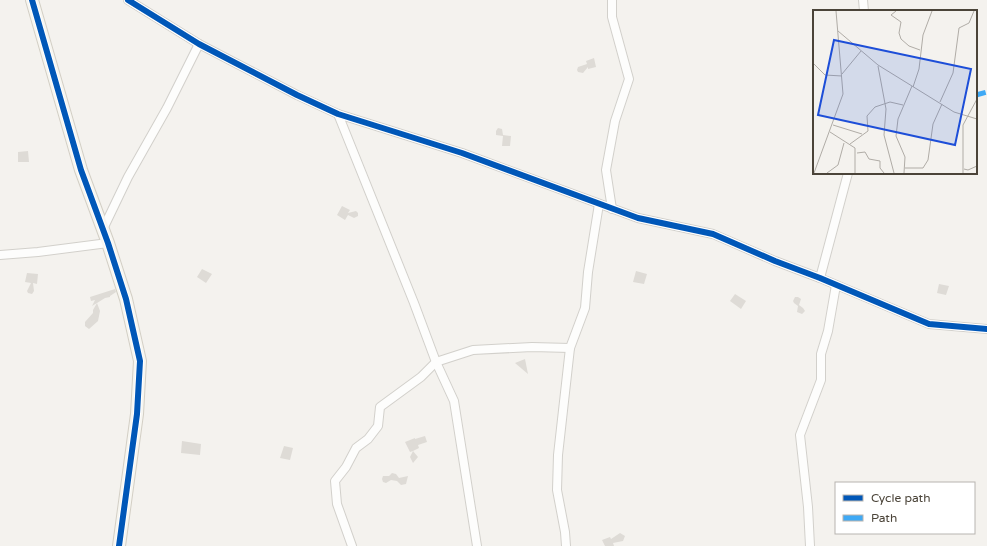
<svg xmlns="http://www.w3.org/2000/svg" width="987" height="546" font-family="'Varela Round',sans-serif">
	<style>
		.building { fill: #dedbd6 }
		.lines { fill: none; stroke-linecap: round; stroke-linejoin: round }
		.street-casing { stroke: #d2d0cb; stroke-width: 10 }
		.secondary-casing { stroke: #d3cfc5; stroke-width: 14 }
		.street { stroke: #fdfdfc; stroke-width: 8 }
		.secondary { stroke: #f7f6f1; stroke-width: 12 }
		.quiet { stroke: #3fa9f5; stroke-width: 5; stroke-dasharray: 10 5; stroke-linecap: butt }
		.cycleway-casing { stroke: #fff; stroke-width: 8 }
		.cycleway { stroke: #0057b8; stroke-width: 6 }
		.inset-road { fill: none; stroke: #b0aca6; stroke-width: 1 }
		.view { fill: #1d4ed8; fill-opacity: 0.15; stroke: #1d4ed8; stroke-width: 2 }
		.inset-edge { fill: none; stroke: #4b4439; stroke-width: 2 }
	</style>
	<rect width="100%" height="100%" fill="#f4f2ee"/>
	<!-- building -->
	<g class="building">
		<polygon points="594,58 596,67 588,69 588,67 583,73 578,72 577,70 578,67 587,64 586,61"/>
		<polygon points="498,128 502,129 503,135 511,136 510,146 502,146 503,136 496,135 496,131"/>
		<polygon points="28,151 29,162 18,162 18,152"/>
		<polygon points="342,206 350,210 348,213 356,211 358,213 358,216 354,218 348,215 345,220 337,215"/>
		<polygon points="202,269 212,274 206,283 197,277"/>
		<polygon points="636,271 647,274 644,284 633,282"/>
		<polygon points="27,273 38,274 37,284 33,283 34,291 32,294 28,293 27,291 31,283 25,282"/>
		<polygon points="939,284 949,286 946,295 937,293"/>
		<polygon points="115,289 116,292 110,296 110,297 105,298 97,303 100,311 98,321 89,329 85,326 85,322 93,313 93,310 97,303 92,306 95,300 91,301 90,297"/>
		<polygon points="735,294 746,301 741,309 730,301"/>
		<polygon points="795,297 798,297 801,299 799,305 803,308 805,311 802,314 797,312 798,306 794,303 793,301"/>
		<polygon points="525,359 528,374 515,363"/>
		<polygon points="425,436 427,442 418,445 419,448 413,451 418,457 413,463 410,457 413,451 410,452 405,442 415,438 415,439"/>
		<polygon points="182,441 201,444 200,455 181,453"/>
		<polygon points="284,446 293,448 290,460 280,458"/>
		<polygon points="392,473 396,474 399,478 408,476 406,484 401,485 397,481 391,480 386,483 383,482 382,479 383,476 389,476"/>
		<polygon points="620,533 625,536 623,541 613,543 614,546 605,546 602,540 610,537 611,539"/>
	</g>
	<g class="lines">
		<defs>
			<g id="street">
				<polyline points="128,0 199,44 297,95 338,114 462,153 638,218 713,234 775,261 820,278 929,324 987,329"/>
				<polyline points="612,0 612,17 629,79 615,121 606,170 612,209"/>
				<polyline points="863,0 864,11"/>
				<polyline points="338,114 414,303 436,362 454,401 477,546"/>
				<polyline points="103,229 128,177 167,108 199,44"/>
				<polyline points="0,255 38,252 108,243"/>
				<polyline points="820,278 848,173"/>
				<polyline points="352,546 337,504 335,481 346,467 356,448 368,439 378,426 380,407 421,377 436,362 473,350 532,347 570,348"/>
				<polyline points="566,546 565,532 557,490 558,455 570,348 585,308 588,272 599,204"/>
				<polyline points="810,546 808,507 800,435 821,380 821,354 828,331 836,285"/>
			</g>
			<polyline id="secondary" points="32,0 81,170 108,243 126,299 140,361 137,414 119,546"/>
		</defs>
		<!-- street casing -->
		<use href="#street" class="street-casing"/>
		<!-- secondary casing -->
		<use href="#secondary" class="secondary-casing"/>
		<!-- street -->
		<use href="#street" class="street"/>
		<!-- secondary -->
		<use href="#secondary" class="secondary"/>
		<!-- quiet -->
		<polyline class="quiet" points="976,95 987,92"/>
		<defs>
			<g id="cycleway">
				<polyline points="32,0 81,170 108,243 126,299 140,361 137,414 119,546"/>
				<polyline points="128,0 199,44 297,95 338,114 462,153 638,218 713,234 775,261 820,278 929,324 987,329"/>
			</g>
		</defs>
		<!-- cycleway casing -->
		<use href="#cycleway" class="cycleway-casing"/>
		<!-- cycleway -->
		<use href="#cycleway" class="cycleway"/>
	</g>
	<!-- overview -->
	<g transform="translate(813 10)">
		<rect width="164" height="164" fill="#f4f2ee"/>
		<path class="inset-road" d="M83 1 78 5 88 12 86 23 88 29 96 36 107 40M25 21 65 55 141 102 164 109M0 53 12 65 29 66M65 56 73 99 71 125 81 163M29 64 48 41M100 77 106 59 110 25 119 1M127 92 140 63 146 18 156 13 161 1M20 115 49 124M17 122 42 138V163M37 134 55 121 54 106 62 97 77 92 90 95M44 143 52 142 56 149 67 151V158L71 163M92 158H110L115 150 120 114 129 94M151 159 155 160 164 156M1 163 30 84 23 1M14 163 25 155 31 133M91 163 92 147 83 126 85 109 99 76M150 163V115L164 89"/>
		<path class="view" d="M21 30 158 59 142 135 5 105Z"/>
		<rect width="164" height="164" class="inset-edge"/>
	</g>
	<!-- legend -->
	<rect x="835" y="482" width="140" height="52" fill="#ffffff" stroke="#b7b4b0"/>
	<rect x="843" y="495" width="20" height="6" fill="#0057b8" stroke="#b7b4b0"/>
	<text x="871" y="502" font-size="12" fill="#4b4439">Cycle path</text>
	<rect x="843" y="515" width="20" height="6" fill="#3fa9f5" stroke="#b7b4b0"/>
	<text x="871" y="522" font-size="12" fill="#4b4439">Path</text>
</svg>
